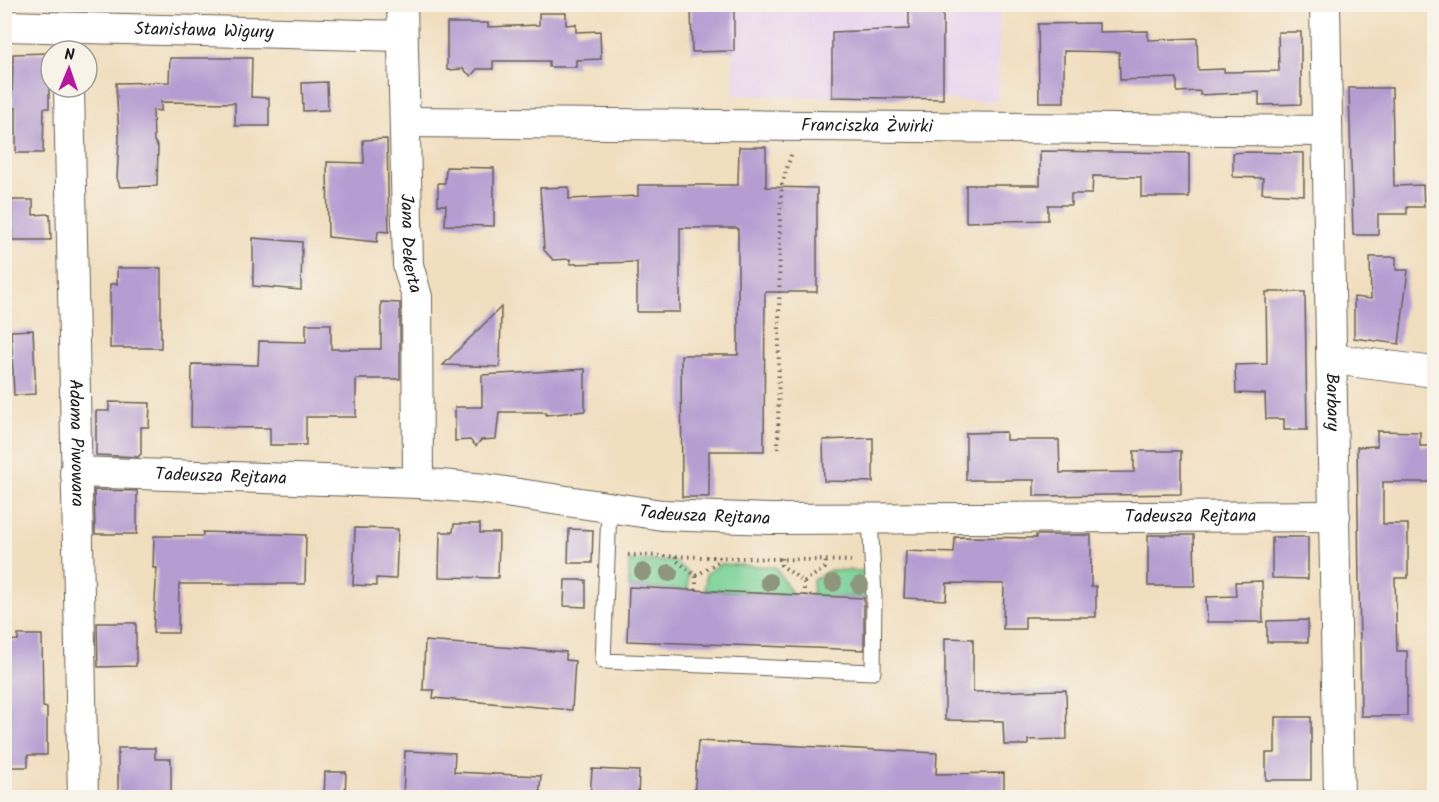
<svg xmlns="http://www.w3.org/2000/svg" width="1439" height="802" font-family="Kalam,sans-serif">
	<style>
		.built { fill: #e7d2ef }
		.green { fill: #7ad297; stroke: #4b775a; stroke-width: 1.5 }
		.building { fill: #b59dd2 }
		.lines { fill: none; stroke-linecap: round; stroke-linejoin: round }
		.lane-casing { stroke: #676055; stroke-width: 17 }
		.street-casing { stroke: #676055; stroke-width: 32 }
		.path { stroke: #676055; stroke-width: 4; stroke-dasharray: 1.5 4.5; stroke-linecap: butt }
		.lane { stroke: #fff; stroke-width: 15 }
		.street { stroke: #fff; stroke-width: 30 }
		.tree { fill: #8e967d }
		.labels { text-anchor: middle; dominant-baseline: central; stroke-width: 4.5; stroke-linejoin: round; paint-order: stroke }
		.street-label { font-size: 18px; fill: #1c1c1c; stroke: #f7f3e8 }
	</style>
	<rect width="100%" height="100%" fill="#f7f3e8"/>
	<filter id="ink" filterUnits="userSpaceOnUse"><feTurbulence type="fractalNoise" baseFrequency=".0167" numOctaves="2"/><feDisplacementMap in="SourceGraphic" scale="12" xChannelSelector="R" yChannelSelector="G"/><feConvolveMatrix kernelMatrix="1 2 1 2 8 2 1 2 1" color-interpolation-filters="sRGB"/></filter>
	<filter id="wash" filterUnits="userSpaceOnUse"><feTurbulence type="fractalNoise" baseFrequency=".008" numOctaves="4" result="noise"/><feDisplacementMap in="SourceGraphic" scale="24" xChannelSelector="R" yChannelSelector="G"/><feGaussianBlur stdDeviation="1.35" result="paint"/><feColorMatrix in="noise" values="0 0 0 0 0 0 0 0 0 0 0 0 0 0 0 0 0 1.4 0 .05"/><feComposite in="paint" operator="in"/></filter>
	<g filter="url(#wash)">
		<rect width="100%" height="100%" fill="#f1debf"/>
		<!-- built -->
		<polygon class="built" points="732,5 1000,5 998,101 734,95"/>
		<!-- green -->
		<g class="green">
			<polygon points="629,561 674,561 688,572 688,590 629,587"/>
			<polygon points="720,564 775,567 793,595 705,590 706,574"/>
			<polygon points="830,570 868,571 869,598 812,596 813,580"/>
		</g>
		<g id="blocks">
			<!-- building -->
			<g class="building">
				<polygon points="691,4 734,4 734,51 692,52"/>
				<polygon points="909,4 943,4 943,99 832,97 832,32 909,29"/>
				<polygon points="539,13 566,13 566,25 576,24 576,32 600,31 601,59 576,60 576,67 549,67 549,61 493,61 493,69 477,69 471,76 463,69 447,70 447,23 488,23 488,27 539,25"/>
				<polygon points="1099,23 1099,32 1148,31 1148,40 1197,38 1198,70 1224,69 1224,72 1279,71 1278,32 1301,32 1301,104 1259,105 1259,92 1200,95 1200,91 1177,92 1177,78 1120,80 1119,52 1064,51 1064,102 1039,102 1038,24"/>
				<polygon points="49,53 49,108 44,108 43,153 16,153 16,108 12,108 13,54"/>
				<polygon points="170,58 252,58 251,97 269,98 269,126 235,126 235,103 161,102 161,111 153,110 154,141 158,147 157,186 120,187 117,178 119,138 116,83 169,82"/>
				<polygon points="327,82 328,110 303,111 302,83"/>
				<polygon points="1349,88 1392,88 1394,186 1423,185 1424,207 1407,207 1407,214 1378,214 1378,235 1353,235"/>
				<polygon points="387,139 389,232 378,231 377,242 328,237 327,162 364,163 363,140"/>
				<polygon points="739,147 766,147 766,187 817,188 817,292 765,292 764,451 709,451 709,497 682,497 681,355 738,355 738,228 680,228 680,312 637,312 637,262 570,264 570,259 553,260 544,250 540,188 569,187 569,199 638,196 638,185 738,185"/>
				<polygon points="1040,151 1189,153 1189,197 1141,197 1141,177 1093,176 1092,194 1071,194 1071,205 1048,205 1048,220 966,222 966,185 1040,185"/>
				<polygon points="1248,152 1304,153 1304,195 1262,193 1263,178 1233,177 1233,153"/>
				<polygon points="446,167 494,168 494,226 445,225 446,205 438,205 438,183 445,183"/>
				<polygon points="12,200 33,200 33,215 50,214 51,240 12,240"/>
				<polygon points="253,238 302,242 301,290 253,286"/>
				<polygon points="1370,257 1396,257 1396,270 1408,270 1399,344 1354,338 1354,297 1371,299"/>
				<polygon points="117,268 161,268 161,348 110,348 110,284 117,284"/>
				<polygon points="1266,292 1305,292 1307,430 1284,430 1284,419 1266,419 1265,394 1236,393 1235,365 1267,364"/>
				<polygon points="381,302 400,303 400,379 356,379 356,417 306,417 306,445 270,445 270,428 191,427 192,364 258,365 259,341 306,342 306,324 331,324 331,349 381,349"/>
				<polygon points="501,307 500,367 443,365"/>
				<polygon points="33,330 36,394 14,395 11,331"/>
				<polygon points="585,369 585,411 546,415 546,412 499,412 496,439 481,440 476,446 470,440 455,441 455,407 482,407 482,375"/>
				<polygon points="109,402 150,403 149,427 141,427 141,454 138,457 96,455 96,411 109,411"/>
				<polygon points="1377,431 1420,432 1420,446 1434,446 1434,482 1383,482 1383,524 1408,524 1408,578 1395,578 1397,651 1407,651 1407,716 1361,716 1357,447 1377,446"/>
				<polygon points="1006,432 1006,440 1059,440 1060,473 1134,472 1134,451 1181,451 1181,494 1036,496 1034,496 1034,480 966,480 966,433"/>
				<polygon points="873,438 873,482 824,481 823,440"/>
				<polygon points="94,490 137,491 137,534 95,534"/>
				<polygon points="454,524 480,524 480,533 499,533 498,578 439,577 440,532 453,532"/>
				<polygon points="355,528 398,529 396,579 376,578 376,586 353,585"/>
				<polygon points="569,529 593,530 592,563 568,563"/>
				<polygon points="203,532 306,535 305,584 179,584 178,633 153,633 157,568 153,568 154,536 203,536"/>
				<polygon points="1036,535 1091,535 1091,587 1096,586 1096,617 1025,617 1025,629 1003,629 1004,584 947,583 946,600 904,598 906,551 954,553 955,537 1036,538"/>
				<polygon points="1148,535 1194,535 1195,586 1148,586"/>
				<polygon points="1272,537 1308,537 1308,579 1272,578"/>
				<polygon points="565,580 586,580 586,607 564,606"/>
				<polygon points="1262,581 1263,622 1207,622 1206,597 1236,596 1235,582"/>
				<polygon points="629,587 864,598 864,650 627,641"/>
				<polygon points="1308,620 1308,642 1267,642 1267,621"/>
				<polygon points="97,623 136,623 136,666 98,667"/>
				<polygon points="18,635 42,635 43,707 47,708 47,755 28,755 28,767 6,767 4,641 18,640"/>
				<polygon points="945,638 973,639 973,692 1066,690 1067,739 1028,740 1028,745 1004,745 1003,721 945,720"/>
				<polygon points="425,641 566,652 566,660 575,661 572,710 433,698 434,690 423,690"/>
				<polygon points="1275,717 1311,717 1311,780 1266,780 1266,753 1275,753"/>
				<polygon points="698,741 937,753 936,774 1004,773 1004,798 694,798"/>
				<polygon points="118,748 155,748 155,759 171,759 171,792 155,793 155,797 118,796"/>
				<polygon points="405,751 455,753 454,772 541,776 539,798 403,798"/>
				<polygon points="592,769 639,771 638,798 590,798"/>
				<polygon points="325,772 346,772 345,798 324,798"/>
			</g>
		</g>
	</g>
	<g filter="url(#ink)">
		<use href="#blocks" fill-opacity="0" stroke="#676055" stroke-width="1.5"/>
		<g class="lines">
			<defs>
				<polyline id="lane" points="609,509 603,661 873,672 874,597 870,517"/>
				<g id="street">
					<path id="s1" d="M402 4 408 265 417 297 418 483"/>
					<path id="s2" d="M1325 4 1339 798"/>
					<path id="s3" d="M4 26 402 36"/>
					<path id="s4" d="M69 87 83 798"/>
					<path id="s5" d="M405 122 1327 131"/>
					<polyline points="1333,359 1434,372"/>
					<path id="s6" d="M75 472 418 483 485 489 662 515 771 519 1335 516"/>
				</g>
			</defs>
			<!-- lane casing -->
			<use href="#lane" class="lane-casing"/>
			<!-- street casing -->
			<use href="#street" class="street-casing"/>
			<!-- path -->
			<g class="path">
				<polyline points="778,449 780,213 782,184 792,152"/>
				<polyline points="628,555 851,561"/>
				<polyline points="676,556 676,560 696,576 719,561 719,556"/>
				<polyline points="781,558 781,565 804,582 804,595"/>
				<polyline points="804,582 825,568 826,560"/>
				<polyline points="696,590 696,576"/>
			</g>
			<!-- lane -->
			<use href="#lane" class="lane"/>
			<!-- street -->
			<use href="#street" class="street"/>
		</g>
		<!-- trees -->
		<g class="tree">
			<circle cx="643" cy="572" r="9"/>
			<circle cx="669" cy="573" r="9"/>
			<circle cx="769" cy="582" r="9"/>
			<circle cx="833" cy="583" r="9"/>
			<circle cx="860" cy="585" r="9"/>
		</g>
	</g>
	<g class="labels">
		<!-- street labels -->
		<g class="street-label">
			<text stroke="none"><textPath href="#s3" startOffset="200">Stanisława Wigury</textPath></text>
			<text stroke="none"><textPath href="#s5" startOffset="462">Franciszka Żwirki</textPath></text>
			<text stroke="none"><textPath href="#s1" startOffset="240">Jana Dekerta</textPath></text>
			<text stroke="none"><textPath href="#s2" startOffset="398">Barbary</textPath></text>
			<text stroke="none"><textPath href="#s4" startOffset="356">Adama Piwowara</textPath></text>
			<text stroke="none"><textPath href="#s6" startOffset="146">Tadeusza Rejtana</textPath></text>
			<text stroke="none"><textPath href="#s6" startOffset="632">Tadeusza Rejtana</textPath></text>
			<text stroke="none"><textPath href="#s6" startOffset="1118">Tadeusza Rejtana</textPath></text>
		</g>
	</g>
	<!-- margin -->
	<rect width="1439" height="802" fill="none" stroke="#f7f3e8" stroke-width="24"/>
	<!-- north arrow -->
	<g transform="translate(69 69) rotate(2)"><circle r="28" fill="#f7f3e8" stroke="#9f9d96" stroke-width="1.5"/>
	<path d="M0-4.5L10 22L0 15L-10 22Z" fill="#b5179e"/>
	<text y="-9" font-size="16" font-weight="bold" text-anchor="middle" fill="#1c1c1c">N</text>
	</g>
</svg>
